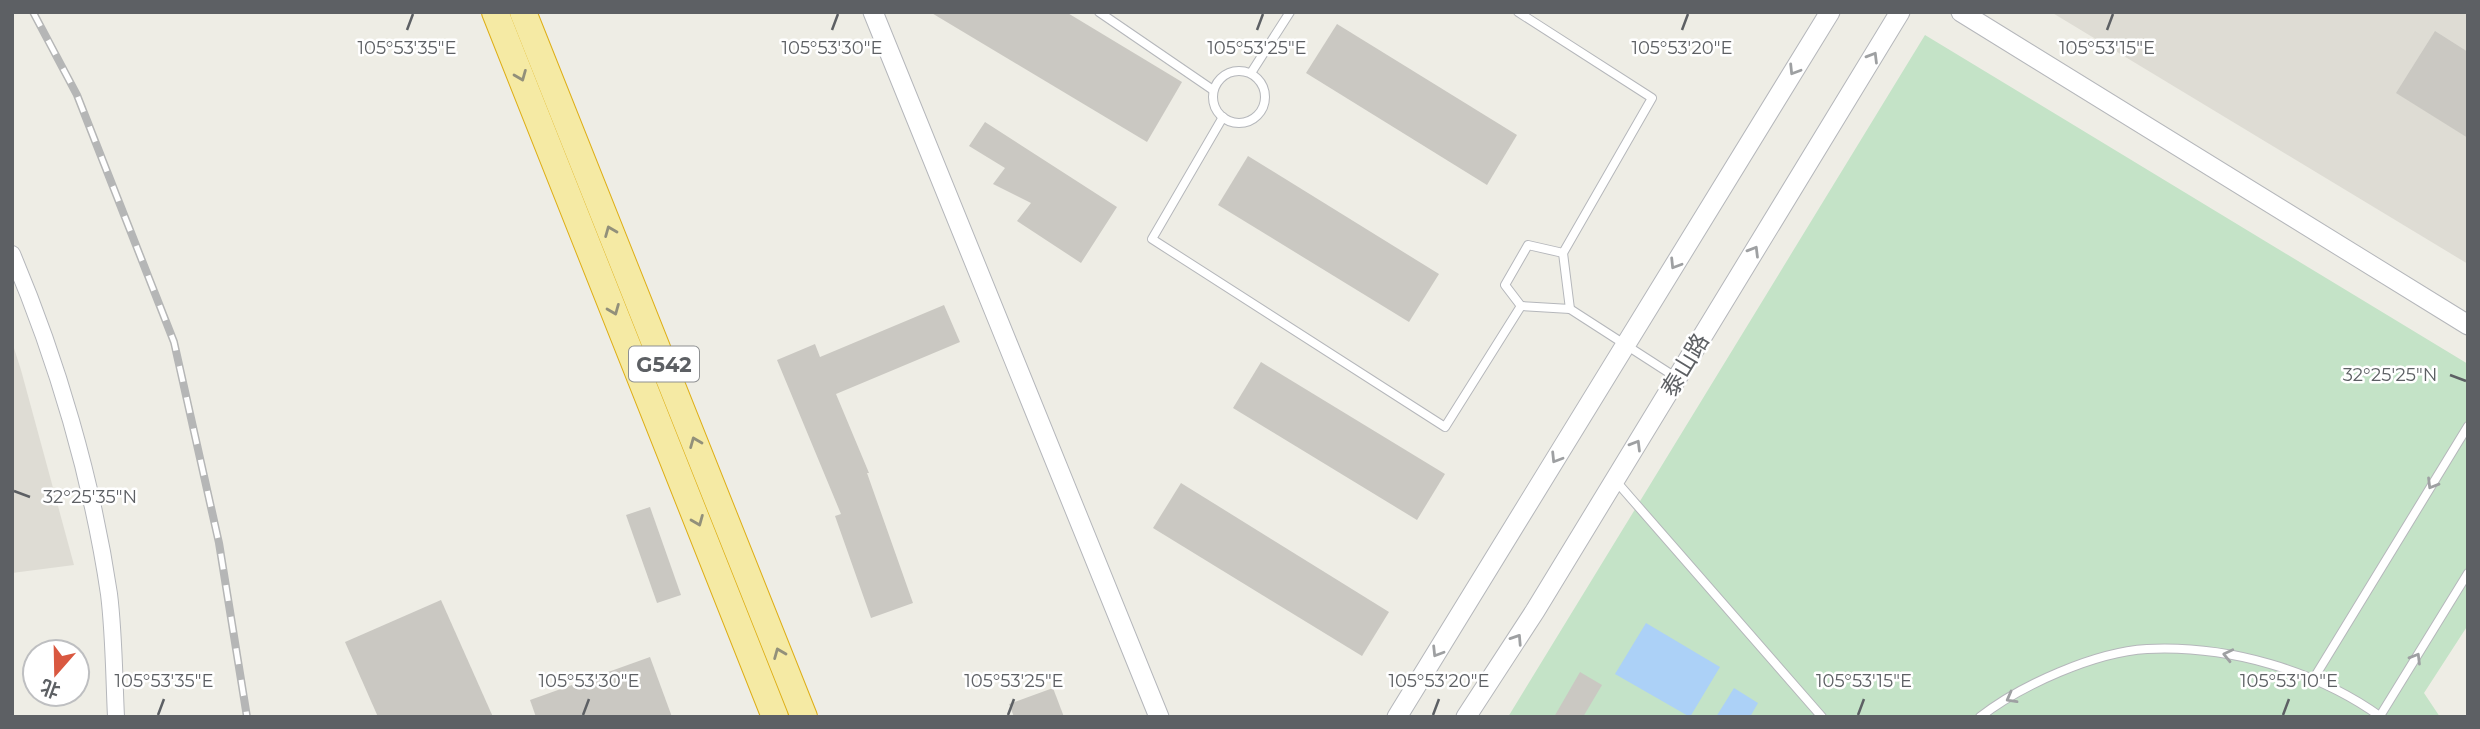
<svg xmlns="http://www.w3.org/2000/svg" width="2480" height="729" font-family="Montserrat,'Noto Sans SC',sans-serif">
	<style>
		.education { fill: #dedcd4 }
		.green { fill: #c4e3c7 }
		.water { fill: #acd1f7 }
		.building { fill: #cac8c2 }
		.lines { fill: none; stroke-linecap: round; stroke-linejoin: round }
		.service-casing { stroke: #b5b7bb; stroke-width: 10 }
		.minor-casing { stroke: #b5b7bb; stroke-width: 18 }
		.tertiary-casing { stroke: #b5b7bb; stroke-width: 21 }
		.trunk-casing { stroke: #deae16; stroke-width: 28 }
		.service { stroke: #fff; stroke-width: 8 }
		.minor { stroke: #fff; stroke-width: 16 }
		.tertiary { stroke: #fff; stroke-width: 19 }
		.trunk { stroke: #f5eaa4; stroke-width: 26 }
		.rail-casing { stroke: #b5b6b6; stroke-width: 8 }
		.rail { stroke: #fff; stroke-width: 5; stroke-dasharray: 16; stroke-linecap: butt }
		.oneway { stroke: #9ea0a2 }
		.oneway2 { stroke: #92907a }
		.ticks { fill: none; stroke: #5d6064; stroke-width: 2.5 }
		.labels { text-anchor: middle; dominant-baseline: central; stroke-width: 5; stroke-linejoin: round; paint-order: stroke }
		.shield { fill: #fff; stroke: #8e9092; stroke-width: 2 }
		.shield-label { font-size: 21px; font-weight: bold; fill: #5d6064 }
		.street-label { font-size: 23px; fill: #5d6064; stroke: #fff }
		.ticks-label { font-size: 18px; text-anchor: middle; fill: #5d6064; stroke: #fff; stroke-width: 5; stroke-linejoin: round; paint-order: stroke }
	</style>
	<rect width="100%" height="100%" fill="#eeede5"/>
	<!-- education -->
	<g class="education">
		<polygon points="2051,12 2468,12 2468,264"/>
		<polygon points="12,342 21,370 74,565 12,573"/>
	</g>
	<!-- green -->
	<polygon class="green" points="1925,35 2468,364 2468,625 2424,693 2440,717 1508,717"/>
	<!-- water -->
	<g class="water">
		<polygon points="1646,623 1720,667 1690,717 1615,674"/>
		<polygon points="1734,688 1758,703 1750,717 1716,717"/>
	</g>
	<!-- building -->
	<g class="building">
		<polygon points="930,12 1066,12 1182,82 1147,142"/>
		<polygon points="1337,24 1517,135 1487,185 1306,73"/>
		<polygon points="2435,31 2468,52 2468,138 2396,93"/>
		<polygon points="985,122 1117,207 1081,263 1017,221 1031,203 993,184 1005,168 969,146"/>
		<polygon points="1248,156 1439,274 1409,322 1218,205"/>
		<polygon points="944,305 960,342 836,394 869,473 867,473 913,603 871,618 835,516 841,514 777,360 815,344 820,357"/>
		<polygon points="1261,362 1445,474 1417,520 1233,408"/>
		<polygon points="1181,483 1389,612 1362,656 1153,528"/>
		<polygon points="650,507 681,595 657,603 626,515"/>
		<polygon points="441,600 493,717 378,717 345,642"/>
		<polygon points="650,657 672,717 536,717 530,700"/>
		<polygon points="1580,672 1602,685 1583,717 1554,717"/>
		<polygon points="1053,688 1064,717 1014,717 1009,704"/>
	</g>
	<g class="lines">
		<defs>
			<g id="service">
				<polyline points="1099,12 1213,90"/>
				<circle cx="1239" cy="97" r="26"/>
				<polyline points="1251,73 1290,12"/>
				<polyline points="1223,117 1152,239 1445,427 1521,306 1505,285 1528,245 1563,253 1652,98 1518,12"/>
				<polyline points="1521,306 1570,309 1563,253"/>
				<polyline points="1570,309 1677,378"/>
				<polyline points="1615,480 1822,717"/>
				<polyline points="2314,678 2468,426"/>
				<polyline points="2380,716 2468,573"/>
				<path d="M1980 717C2021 685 2095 652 2147 649 2227 645 2316 670 2381 717"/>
			</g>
			<path id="minor" d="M12 254C57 360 92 479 109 594 114 634 114 676 116 717"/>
			<g id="tertiary">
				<polyline points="873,12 1159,717"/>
				<polyline points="1961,12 2468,325"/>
				<polyline points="1397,717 1830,12"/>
				<polyline points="1466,717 1535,611 1900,12"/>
			</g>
			<g id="trunk">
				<polyline points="495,12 775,717"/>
				<polyline points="523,12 804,717"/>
			</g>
		</defs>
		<!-- service casing -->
		<use href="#service" class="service-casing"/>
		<!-- minor casing -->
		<use href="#minor" class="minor-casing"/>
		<!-- tertiary casing -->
		<use href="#tertiary" class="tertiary-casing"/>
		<!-- trunk casing -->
		<use href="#trunk" class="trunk-casing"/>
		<!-- service -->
		<use href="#service" class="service"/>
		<!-- minor -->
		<use href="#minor" class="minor"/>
		<!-- tertiary -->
		<use href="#tertiary" class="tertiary"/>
		<!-- trunk -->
		<use href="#trunk" class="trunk"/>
		<defs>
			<polyline id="rail" points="33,12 77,95 174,342 219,543 247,717"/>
		</defs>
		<!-- rail casing -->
		<use href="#rail" class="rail-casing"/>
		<!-- rail -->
		<use href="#rail" class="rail"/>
	</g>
	<!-- one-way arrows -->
	<defs><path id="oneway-chevron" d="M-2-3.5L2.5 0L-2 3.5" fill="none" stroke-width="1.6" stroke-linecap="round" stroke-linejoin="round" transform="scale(1.75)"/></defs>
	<g class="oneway">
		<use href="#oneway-chevron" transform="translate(1873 57) rotate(-59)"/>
		<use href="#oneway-chevron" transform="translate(1794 70) rotate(122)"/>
		<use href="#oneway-chevron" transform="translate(1754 251) rotate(-59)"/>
		<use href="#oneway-chevron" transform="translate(1675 264) rotate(122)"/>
		<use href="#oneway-chevron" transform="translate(1636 445) rotate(-59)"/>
		<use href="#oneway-chevron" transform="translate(1556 458) rotate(122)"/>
		<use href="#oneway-chevron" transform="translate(2432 484) rotate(121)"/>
		<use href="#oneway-chevron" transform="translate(1517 639) rotate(-57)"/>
		<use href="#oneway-chevron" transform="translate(1437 652) rotate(122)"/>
		<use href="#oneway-chevron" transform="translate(2228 655) rotate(-167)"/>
		<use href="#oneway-chevron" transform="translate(2416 658) rotate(-59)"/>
		<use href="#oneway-chevron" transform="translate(2011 698) rotate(151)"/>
	</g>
	<g class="oneway2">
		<use href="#oneway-chevron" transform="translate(521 76) rotate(68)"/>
		<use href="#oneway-chevron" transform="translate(610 231) rotate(-112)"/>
		<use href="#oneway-chevron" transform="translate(614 310) rotate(68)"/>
		<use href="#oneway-chevron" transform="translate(695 442) rotate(-112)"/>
		<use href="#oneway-chevron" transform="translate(698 521) rotate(68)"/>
		<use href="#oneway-chevron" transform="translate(779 653) rotate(-112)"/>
	</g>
	<!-- ticks -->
	<path class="ticks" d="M407 30 413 14M832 30 838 14M1257 30 1263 14M1682 30 1688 14M2107 30 2113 14M2450 375 2466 381M14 491 30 497M158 715 164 699M583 715 589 699M1008 715 1014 699M1433 715 1439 699M1858 715 1864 699M2283 715 2289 699"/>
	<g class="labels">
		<!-- shield labels -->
		<rect class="shield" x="629" y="346.5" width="70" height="35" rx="5"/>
		<g class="shield-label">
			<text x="664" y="364">G542</text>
		</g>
		<!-- street labels -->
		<g class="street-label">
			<text transform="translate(1685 365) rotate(-59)">泰山路</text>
		</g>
	</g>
	<g class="ticks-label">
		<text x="407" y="54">105°53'35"E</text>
		<text x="832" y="54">105°53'30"E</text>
		<text x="1257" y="54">105°53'25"E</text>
		<text x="1682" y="54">105°53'20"E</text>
		<text x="2107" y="54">105°53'15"E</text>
		<text x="2390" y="381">32°25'25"N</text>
		<text x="90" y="503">32°25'35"N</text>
		<text x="164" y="687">105°53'35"E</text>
		<text x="589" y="687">105°53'30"E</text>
		<text x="1014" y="687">105°53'25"E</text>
		<text x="1439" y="687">105°53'20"E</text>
		<text x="1864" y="687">105°53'15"E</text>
		<text x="2289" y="687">105°53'10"E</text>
	</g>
	<!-- border -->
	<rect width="2480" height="729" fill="none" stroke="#5d6064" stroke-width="28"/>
	<!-- north arrow -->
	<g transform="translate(56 673) rotate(200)"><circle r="33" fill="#ffffff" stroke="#bebfc1" stroke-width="2"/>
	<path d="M0-5L12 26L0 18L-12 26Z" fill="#d95840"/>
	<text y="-10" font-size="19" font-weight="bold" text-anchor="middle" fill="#5d6064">北</text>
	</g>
</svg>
